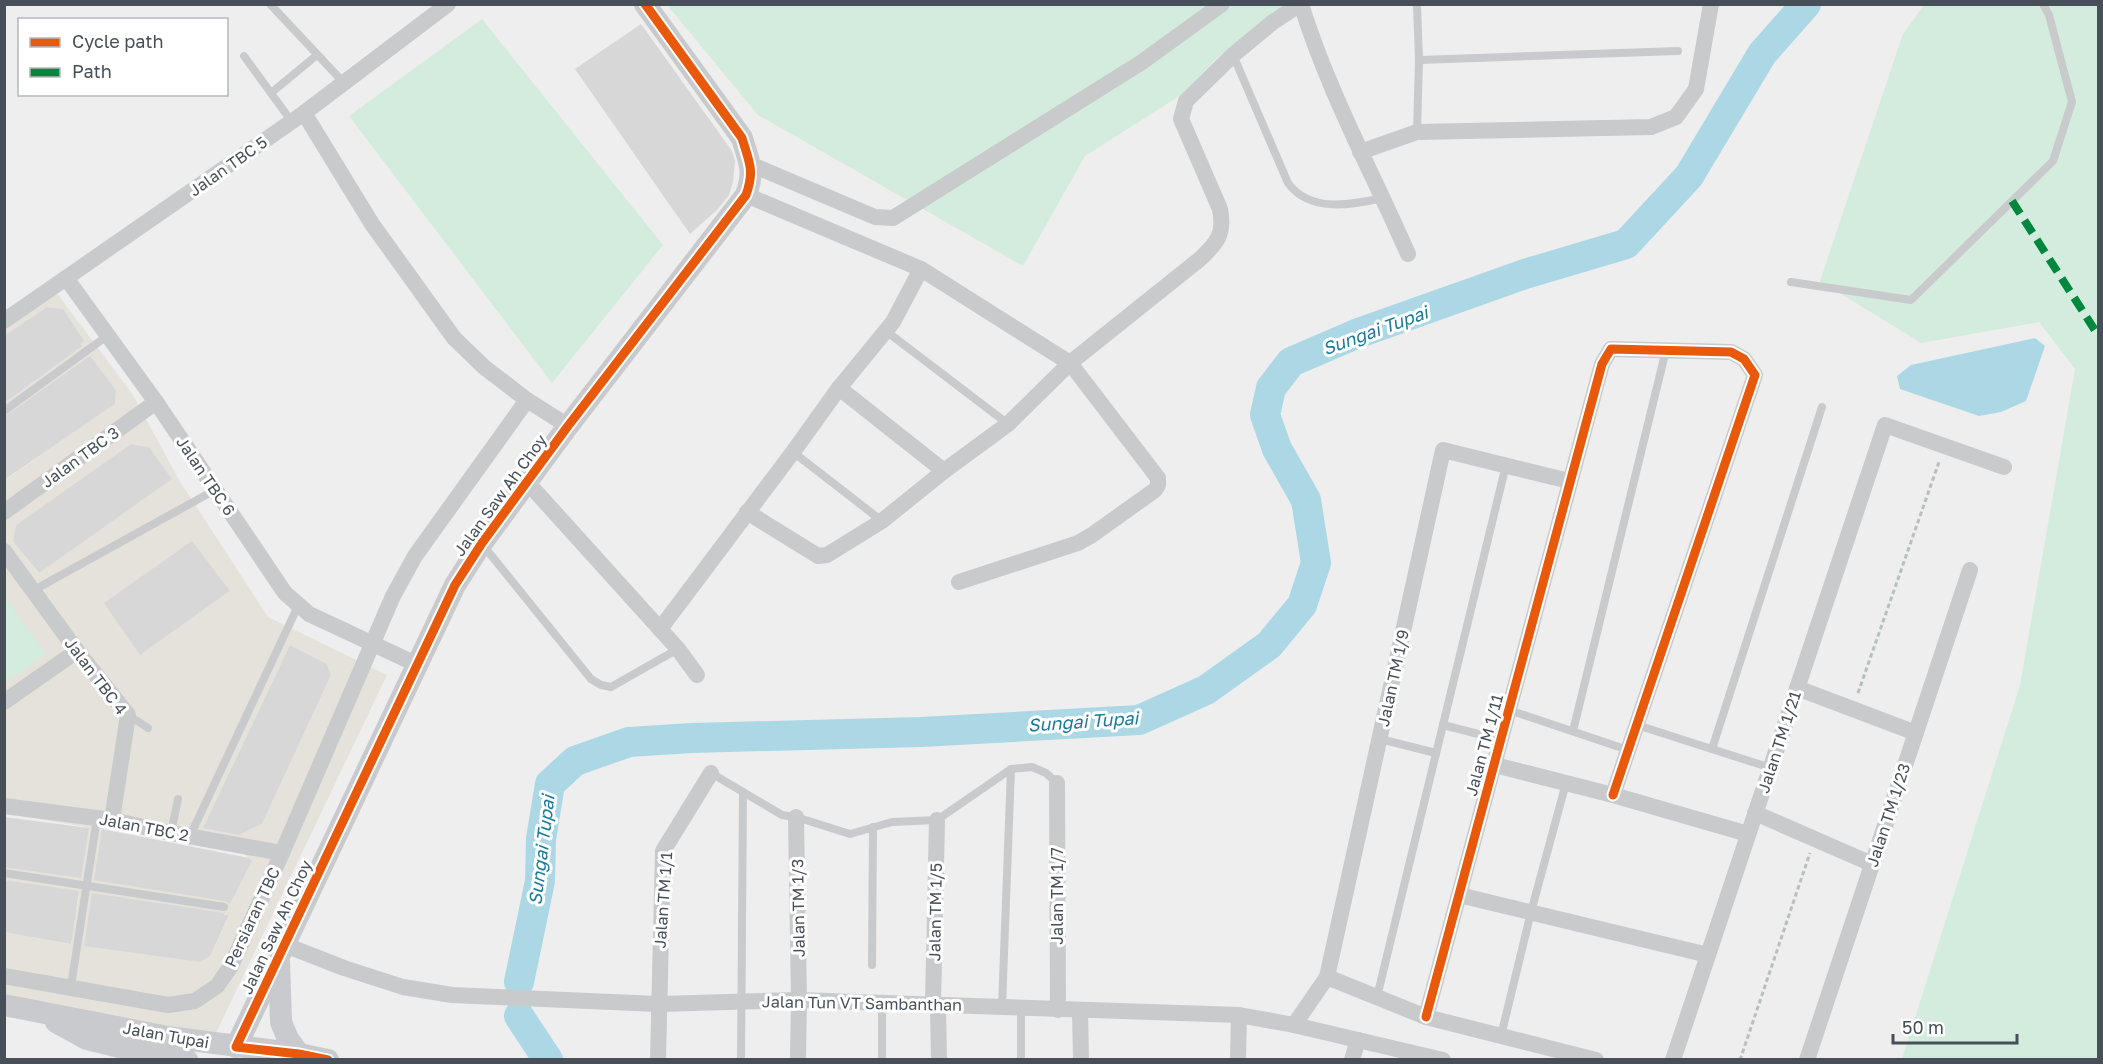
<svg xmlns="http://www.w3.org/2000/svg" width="2103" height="1064" font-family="'Golos Text',sans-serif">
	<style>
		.commercial { fill: #e4e2db; fill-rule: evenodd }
		.green { fill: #d4ecde }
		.water { fill: #acd8e6 }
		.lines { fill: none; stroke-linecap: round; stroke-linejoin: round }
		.river { stroke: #acd8e6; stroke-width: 30 }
		.building { fill: #d7d7d8 }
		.path { stroke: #b6c1be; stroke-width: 3; stroke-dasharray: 4.5 3; stroke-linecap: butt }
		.lane { stroke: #c8cacc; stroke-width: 8 }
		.street { stroke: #c8cacc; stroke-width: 16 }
		.secondary { stroke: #c9cacd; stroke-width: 22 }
		.quiet { stroke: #00873e; stroke-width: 8; stroke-dasharray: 15 8; stroke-linecap: butt }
		.cycleway-casing { stroke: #fff; stroke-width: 13 }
		.cycleway { stroke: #e8590c; stroke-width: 9 }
		.labels { text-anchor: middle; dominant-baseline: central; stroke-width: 6; stroke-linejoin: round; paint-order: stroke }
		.street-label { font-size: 16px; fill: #474f58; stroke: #fff }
		.water-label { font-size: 18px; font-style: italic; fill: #187b9a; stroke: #fff }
	</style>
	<rect width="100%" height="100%" fill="#eee"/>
	<!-- commercial -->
	<path class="commercial" d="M56 292 133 395 179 480 268 617 387 675 215 1035 5 999V932L70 944 79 895 5 880 4 865 77 877 86 827 5 813V480L115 404 116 390 93 360 5 421V396L63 309 47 307 5 336V328ZM131 444 149 447 172 479 38 573 14 541 16 525ZM192 541 229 592 140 655ZM290 645 327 664 331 675 262 824 249 830 206 822ZM105 825 239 849 252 861 231 901 96 877ZM95 896 228 915 229 916 210 956 201 962Z"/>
	<!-- green -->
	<g class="green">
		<polygon points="667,5 1290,5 1271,14 1216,59 1181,95 1085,156 1023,266 758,115"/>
		<polygon points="1924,5 2098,5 2098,1059 1902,1059 2020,685 2075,369 2039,322 1921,343 1820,281 1903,34"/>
		<polygon points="482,19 663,245 552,383 349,116"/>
		<polygon points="4,596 46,654 5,683 4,683"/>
	</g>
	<!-- water -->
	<polygon class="water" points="2035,338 2045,346 2026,401 2001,412 1979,416 1900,389 1897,376 1911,365"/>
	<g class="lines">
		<!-- river -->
		<g class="river">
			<polyline points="519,982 540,881 541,839 550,784 575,761 629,742 692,738 921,732 1139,720 1206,690 1269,645 1302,605 1316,563 1306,500 1277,449 1265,415 1271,388 1291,362 1356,334 1528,273 1626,244 1689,176 1762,54 1806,4"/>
			<polyline points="519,1016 548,1060"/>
		</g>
	</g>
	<!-- building -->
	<g class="building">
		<polygon points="641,24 732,151 735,161 733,182 729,195 718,209 690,234 575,69"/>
		<polygon points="47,307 63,309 84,341 80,344 82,346 4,403 4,336"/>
		<polygon points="90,356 116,390 115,404 4,480 4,417"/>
		<polygon points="131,444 149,447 172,479 39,573 13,541 16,525"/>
		<polygon points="192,541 230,591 140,655 104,603"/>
		<polygon points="290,645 327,664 331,675 262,824 239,835 203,828"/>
		<polygon points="4,817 89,828 81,878 4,867"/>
		<polygon points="102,829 249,858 252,861 230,904 225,901 94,880"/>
		<polygon points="4,880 79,891 71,944 4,932"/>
		<polygon points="92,893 225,913 224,915 229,915 210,956 201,962 84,946"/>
	</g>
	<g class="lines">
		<!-- path -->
		<g class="path">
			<polyline points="1858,693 1939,462"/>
			<polyline points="1740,1060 1810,853"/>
		</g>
		<!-- lane -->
		<g class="lane">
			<polyline points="270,4 344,83"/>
			<polyline points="1417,4 1419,60 1417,132"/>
			<path d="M1233 55 1288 183C1310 213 1351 205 1383 198"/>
			<polyline points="244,56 292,122"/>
			<polyline points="1419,60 1678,51"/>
			<polyline points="271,93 317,55"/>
			<polyline points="1791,282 1911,300 2053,161 2072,102 2049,15 2043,4"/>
			<polyline points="886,331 1008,424"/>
			<polyline points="4,411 107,336"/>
			<polyline points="793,452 882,521"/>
			<polyline points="482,544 591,679 601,685 611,687 678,649"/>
			<polyline points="34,590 215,490"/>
			<polyline points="1509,710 1628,750"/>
			<polyline points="128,715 148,728"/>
			<polyline points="1443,725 1502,740"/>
			<polyline points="1637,725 1771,768"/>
			<polyline points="1573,731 1666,350"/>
			<polyline points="1380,739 1436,753"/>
			<polyline points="1712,749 1822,407"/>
			<polyline points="711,773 782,815 796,817 850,834 892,822 937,820 1011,769 1032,767 1046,773 1057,783"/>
			<polyline points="171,833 178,799"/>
			<polyline points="190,836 298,606"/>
			<polyline points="4,873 224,907"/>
			<polyline points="872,965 873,827"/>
			<polyline points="71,986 97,818"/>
			<polyline points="1377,997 1506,465"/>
			<polyline points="882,1003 882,1060"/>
			<polyline points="1002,1007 1011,769"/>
			<polyline points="1501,1036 1531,912 1566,783"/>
			<polyline points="741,1060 743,792"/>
			<polyline points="1021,1060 1021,1008"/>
		</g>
		<!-- street -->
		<g class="street">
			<path d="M1301 4C1328 91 1372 172 1408 254"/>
			<polyline points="304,113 372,224 454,338 484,367 527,400 568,426"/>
			<polyline points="1360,152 1417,132 1651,127 1676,117 1696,89 1711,4"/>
			<polyline points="750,164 875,217 893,218 1142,62 1222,4"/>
			<polyline points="746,195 921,269 1070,363 1158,478 1158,485 1155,490 1092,535 1078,543 959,582"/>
			<polyline points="66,278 156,402 285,593 309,614 416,664"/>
			<polyline points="4,321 304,113 448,4"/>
			<polyline points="839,388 944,471"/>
			<polyline points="528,483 678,649 697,675"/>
			<polyline points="4,512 156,402"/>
			<path d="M747 512 818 556 827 555 882 521 944 471 1008 424 1070 363 1200 259C1217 243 1225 234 1220 209L1181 119 1186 101 1233 55 1273 22 1300 4"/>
			<polyline points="4,551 77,651 128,715 112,820"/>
			<polyline points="660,629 793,452 839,388 893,322 921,269"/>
			<polyline points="1797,688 1916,733"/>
			<polyline points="4,702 77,651"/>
			<polyline points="1495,765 1613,795 1748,834"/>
			<polyline points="1057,783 1058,1010"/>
			<polyline points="4,806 112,820 171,833 282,853"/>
			<polyline points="1755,813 1872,864"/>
			<polyline points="796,817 799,1000 798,1060"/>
			<polyline points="1459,895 1708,955"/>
			<polyline points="285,945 344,968 403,987 452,995 658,1004 799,1000 1239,1015 1294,1025 1443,1060"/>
			<polyline points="4,976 168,1005 195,1001 217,986 231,966 282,853 393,596 415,556 527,400"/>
			<polyline points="1327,977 1426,1017 1596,1060"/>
			<polyline points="933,1004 937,820"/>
			<polyline points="938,1005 939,1060"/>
			<polyline points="1080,1011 1081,1060"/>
			<polyline points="1426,1017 1602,364 1611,349 1731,352 1744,359 1755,375 1613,795"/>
			<polyline points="1294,1025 1327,977 1443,450 1569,481"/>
			<polyline points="658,1060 663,851 711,773"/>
			<polyline points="1238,1060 1239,1015"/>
			<polyline points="1352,1060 1358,1040"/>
			<polyline points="1673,1060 1885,425 2004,467"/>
			<polyline points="1807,1060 1970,570"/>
		</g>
		<!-- secondary -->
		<g class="secondary">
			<polyline points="279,961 281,1022 288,1039 299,1054"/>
			<polyline points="4,1005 168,1037 299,1054 328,1060"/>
			<polyline points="56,1022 87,1039 148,1054 187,1060"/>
			<path d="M236 1047 455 585 482 543 568 426 746 195C755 170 749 162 742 138L645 4"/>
		</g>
		<!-- quiet -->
		<polyline class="quiet" points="2012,201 2098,335"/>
		<defs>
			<g id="cycleway">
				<polyline points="1426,1017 1602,364 1611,349 1731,352 1744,359 1755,375 1613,795"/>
				<path d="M328 1060 299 1054 236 1047 455 585 482 543 568 426 746 195C755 170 749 162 742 138L645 4"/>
			</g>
		</defs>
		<!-- cycleway casing -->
		<use href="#cycleway" class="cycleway-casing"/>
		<!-- cycleway -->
		<use href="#cycleway" class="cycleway"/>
	</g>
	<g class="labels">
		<!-- street labels -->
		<g class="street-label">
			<text transform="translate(228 166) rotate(-35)">Jalan TBC 5</text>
			<text transform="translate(80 457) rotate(-36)">Jalan TBC 3</text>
			<text transform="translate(206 476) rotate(56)">Jalan TBC 6</text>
			<text transform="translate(500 495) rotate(-54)">Jalan Saw Ah Choy</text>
			<text transform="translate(96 676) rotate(53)">Jalan TBC 4</text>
			<text transform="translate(1393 678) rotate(-78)">Jalan TM 1/9</text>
			<text transform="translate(1779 742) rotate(-72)">Jalan TM 1/21</text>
			<text transform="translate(1484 745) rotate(-75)">Jalan TM 1/11</text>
			<text transform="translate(1888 815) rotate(-72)">Jalan TM 1/23</text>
			<text transform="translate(144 827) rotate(11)">Jalan TBC 2</text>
			<text transform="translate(1057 896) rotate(-90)">Jalan TM 1/7</text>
			<text transform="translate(663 900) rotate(-86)">Jalan TM 1/1</text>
			<text transform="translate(798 908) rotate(-91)">Jalan TM 1/3</text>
			<text transform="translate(935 912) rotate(-89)">Jalan TM 1/5</text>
			<text transform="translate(252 917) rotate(-65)">Persiaran TBC</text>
			<text transform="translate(276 927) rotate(-65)">Jalan Saw Ah Choy</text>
			<text transform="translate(862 1003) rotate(1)">Jalan Tun VT Sambanthan</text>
			<text transform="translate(166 1035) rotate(10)">Jalan Tupai</text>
		</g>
		<!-- water labels -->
		<g class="water-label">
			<text transform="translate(1375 330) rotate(-20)">Sungai Tupai</text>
			<text transform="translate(1083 721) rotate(-4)">Sungai Tupai</text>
			<text transform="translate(541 850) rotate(-83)">Sungai Tupai</text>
		</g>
	</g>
	<!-- border -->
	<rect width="2103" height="1064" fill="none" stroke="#474f58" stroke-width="12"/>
	<!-- legend -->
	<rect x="18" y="18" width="210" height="78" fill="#ffffff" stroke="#b5b9bc" stroke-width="1.5"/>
	<rect x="30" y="38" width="30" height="9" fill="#e8590c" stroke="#b5b9bc" stroke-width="1.5"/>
	<text x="72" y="48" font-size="18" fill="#474f58">Cycle path</text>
	<rect x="30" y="68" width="30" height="9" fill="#00873e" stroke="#b5b9bc" stroke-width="1.5"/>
	<text x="72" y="78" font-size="18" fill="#474f58">Path</text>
	<!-- scale -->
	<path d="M1893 1034v9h124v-9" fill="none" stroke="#474f58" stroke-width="3"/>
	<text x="1902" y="1034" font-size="18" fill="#474f58" stroke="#ffffff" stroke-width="4.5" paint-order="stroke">50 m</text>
</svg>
